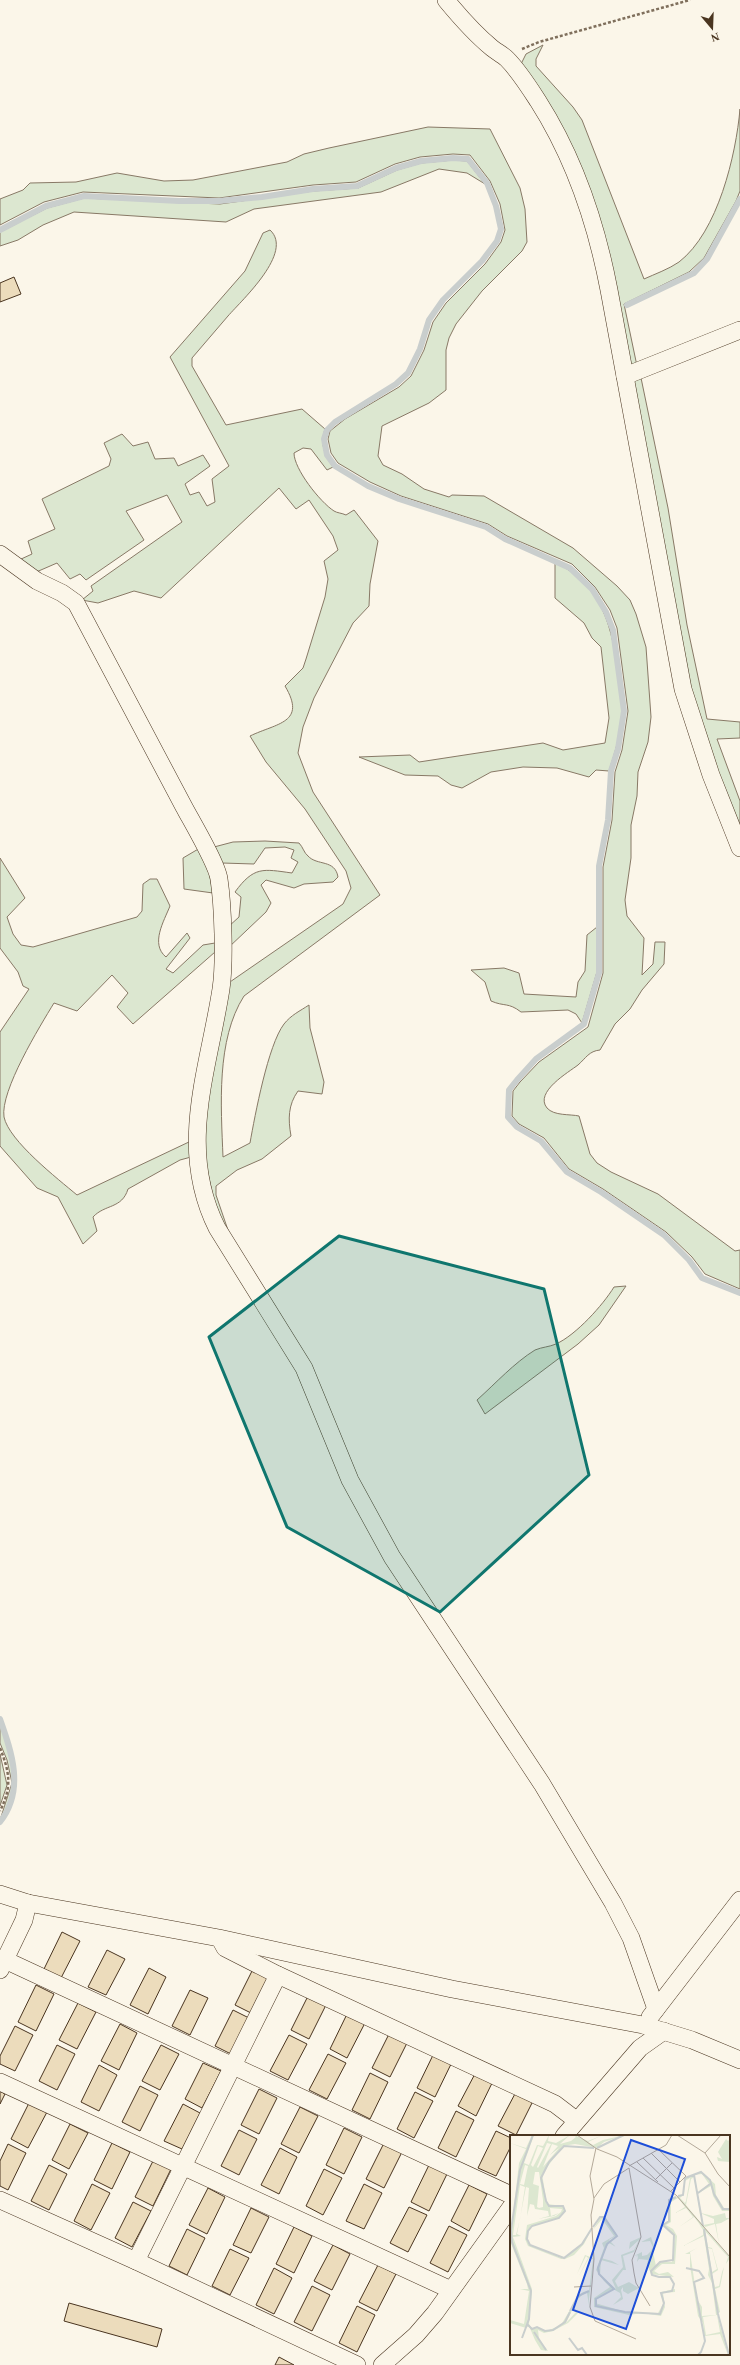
<svg xmlns="http://www.w3.org/2000/svg" width="740" height="2365" font-family="Georgia,serif">
	<style>
		.green { fill: #dce7d0; stroke: #887966 }
		.lines { fill: none; stroke-linecap: round; stroke-linejoin: round }
		.stream { stroke: #c9cecd; stroke-width: 6 }
		.building { fill: #ecdcbc; stroke: #4a3520 }
		.street-casing { stroke: #4a3520; stroke-width: 18 }
		.path { stroke: #7f6f5c; stroke-width: 2.5; stroke-dasharray: 3 2; stroke-linecap: butt }
		.street { stroke: #fbf6e9; stroke-width: 17 }
		.marked { fill: #0f766e; fill-opacity: 0.2; stroke: #0f766e; stroke-width: 3; stroke-linejoin: round }
		.inset-river { fill: none; stroke: #c9cecd; stroke-width: 2 }
		.inset-road { fill: none; stroke: #b4a999; stroke-width: 1 }
		.view { fill: #1d4ed8; fill-opacity: 0.15; stroke: #1d4ed8; stroke-width: 2 }
		.inset-edge { fill: none; stroke: #4a3520; stroke-width: 2 }
	</style>
	<rect width="100%" height="100%" fill="#fbf6e9"/>
	<!-- green -->
	<g class="green">
		<path d="M543 45 536 59V66L573 107 582 120 644 279C655 274 669 269 679 262 718 232 736 155 740 109V191L736 201 704 258 689 272 624 304 637 366 630 368 610 273 521 64 526 54Z"/>
		<path d="M428 127 490 129 520 188 525 209 527 242 522 251 482 291 456 324 449 338 446 350V390L429 403 382 426 378 456 383 465 402 474 424 489 449 497 452 495 484 496 573 548 617 586 630 600 636 614 646 647 651 717 648 742 638 772 637 796 631 825V858L625 900 627 916 644 938 642 975 653 964 655 942H665L664 964 642 990 630 1009 615 1024 600 1050C589 1051 586 1058 578 1065 569 1072 534 1092 547 1108 554 1116 570 1114 579 1116L590 1154 597 1163 611 1172 658 1194 735 1251 740 1250V1289L705 1274 692 1257 666 1232 603 1189 569 1169 544 1138 519 1124 512 1116 513 1091 520 1082 539 1062 588 1027 603 973V867L612 820 615 772 622 750 628 711 617 628 610 610 595 587 572 564 507 536 488 524 401 496 370 482 338 463 331 453 328 439 330 431 345 419 399 387 411 376 424 350 433 322 446 303 485 264 501 242 505 230 500 204 490 181 470 155 453 154 420 157 395 164 356 182 313 185 219 198 83 192 44 202 0 225V199L23 190 30 183 76 182 117 173 164 181 193 180 287 162 304 154 329 148Z"/>
		<polygon points="453,160 467,161 485,184 467,173 439,169 381,192 254,209 226,222 74,212 43,225 18,240 0,246 0,232 47,208 84,198 220,204 313,191 358,188 397,170 421,163"/>
		<path d="M270 230C294 252 243 299 228 316 216 330 204 344 192 358V366L226 425 302 409 325 429C320 444 324 454 333 467L327 470 311 449 303 448 294 453C294 469 320 502 334 511 337 513 342 513 346 515L354 510 378 541 370 584 369 606 353 623 314 698 303 727 298 753 313 792 380 895 244 996C216 1040 221 1106 223 1157L250 1143C255 1115 268 1045 284 1024 291 1015 300 1011 309 1005L310 1028 324 1082 322 1094 298 1091C288 1105 288 1119 291 1136L262 1159 237 1170 216 1186V1195L230 1236 216 1212 201 1140 227 984 343 904 351 888 346 871 305 809 266 762 250 736C277 723 307 723 285 686L303 668 306 659 325 597 328 579 324 561 338 550 333 536 309 500 296 509 279 488 161 598 134 591 98 603 82 600 93 591 91 586 182 522 167 495 126 511 144 540 86 580 80 574 70 579 57 563 34 573 19 560 32 554 28 541 55 529 42 499 109 466 111 459 104 443 122 434 133 446 148 442 155 459 174 458 178 466 203 455 210 466 185 484 190 495 199 492 207 506 215 502 212 479 229 466 170 357 245 271 263 233Z"/>
		<polygon points="640,373 668,508 687,625 707,719 740,722 740,738 717,739 740,801 740,835 693,707 632,375"/>
		<path d="M555 562C603 586 613 628 618 677 619 688 622 700 622 711 622 731 615 752 609 771L596 770 589 777 557 768 523 767 491 772 462 788 451 785 438 776 405 775 359 757 410 755 419 762 543 743 563 750 605 743 609 718 601 647 592 638 584 623 555 598Z"/>
		<path d="M265 841 299 843C303 847 304 853 308 856 317 866 335 859 338 877L333 882 304 884 294 888 266 880 261 885 271 903 266 912 228 948V927L239 917 241 897 235 892C254 866 263 869 292 873L298 862 291 858 294 850 285 847 265 848 254 864 222 863 214 847 233 842Z"/>
		<polygon points="200,848 207,860 213,893 184,889 183,858"/>
		<path d="M0 858 25 898 7 917 13 934 21 945 33 947 137 917 142 911 143 884 150 879H157L170 906C164 921 150 944 166 957L187 933 190 938 166 969 173 973 203 945 215 943V952L133 1024 117 1007 128 993 112 975 77 1011 54 1003C40 1026 0 1091 4 1117 9 1141 58 1179 77 1195L191 1141V1157L180 1160 128 1189C122 1209 105 1204 93 1217L97 1231 83 1244 58 1197 37 1188 0 1146V1032L29 989 23 986 18 972 0 948Z"/>
		<path d="M597 927V972L582 1023 576 1014 568 1010 521 1012C508 1002 505 1007 491 1001L485 982 471 970 504 968 519 973 524 994 576 997 578 982 585 971 587 935Z"/>
		<path d="M626 1286 599 1325 578 1344 485 1414 477 1400C496 1383 514 1363 535 1350 542 1347 549 1347 556 1344 576 1335 603 1305 614 1287Z"/>
		<path d="M0 1723C11 1755 23 1790 0 1820L12 1783 7 1760 0 1743Z"/>
		<polygon points="0,1754 7,1785 0,1806"/>
	</g>
	<g class="lines">
		<!-- stream -->
		<g class="stream">
			<polyline points="0,230 46,206 84,196 179,201 219,201 262,197 313,189 357,186 396,168 421,161 453,158 468,159 487,183 496,206 501,229 497,241 482,261 443,300 429,320 420,349 408,373 396,384 335,422 327,430 324,439 327,455 335,466 368,486 399,499 486,527 505,539 570,568 592,589 606,612 613,630 624,711 618,749 611,771 608,820 599,866 599,973 584,1024 536,1059 517,1080 509,1090 508,1117 517,1127 541,1141 567,1172 601,1192 664,1235 689,1260 702,1278 740,1293"/>
			<polyline points="627,305 694,273 707,259 740,199"/>
			<path d="M0 1719C12 1753 25 1790 0 1822"/>
		</g>
	</g>
	<!-- building -->
	<g class="building">
		<polygon points="14,277 21,294 0,302 0,283"/>
		<polygon points="62,1932 80,1941 61,1978 44,1969"/>
		<polygon points="107,1950 125,1959 106,1995 88,1987"/>
		<polygon points="149,1968 166,1977 148,2014 130,2005"/>
		<polygon points="253,1969 271,1978 253,2014 235,2005"/>
		<polygon points="36,1985 54,1994 36,2031 18,2022"/>
		<polygon points="190,1990 208,1998 190,2035 172,2026"/>
		<polygon points="309,1994 327,2003 309,2039 291,2030"/>
		<polygon points="78,2003 96,2012 77,2049 59,2040"/>
		<polygon points="233,2010 251,2019 233,2055 215,2046"/>
		<polygon points="348,2012 366,2021 347,2058 330,2049"/>
		<polygon points="120,2024 137,2033 119,2070 101,2061"/>
		<polygon points="15,2026 33,2035 15,2071 0,2064 0,2056"/>
		<polygon points="390,2032 408,2041 390,2077 372,2068"/>
		<polygon points="289,2035 307,2044 288,2080 270,2071"/>
		<polygon points="57,2045 75,2054 57,2090 39,2081"/>
		<polygon points="161,2045 179,2054 160,2090 142,2081"/>
		<polygon points="435,2051 453,2060 435,2097 417,2088"/>
		<polygon points="328,2054 346,2063 327,2099 309,2090"/>
		<polygon points="203,2063 221,2071 202,2108 185,2099"/>
		<polygon points="99,2065 117,2075 99,2111 81,2102"/>
		<polygon points="477,2070 494,2079 476,2116 458,2106"/>
		<polygon points="370,2073 388,2082 370,2119 352,2110"/>
		<polygon points="140,2086 158,2095 140,2131 122,2122"/>
		<polygon points="259,2089 277,2098 259,2134 241,2125"/>
		<polygon points="517,2090 534,2099 516,2135 498,2126"/>
		<polygon points="0,2091 5,2094 0,2104"/>
		<polygon points="415,2092 433,2101 414,2138 397,2129"/>
		<polygon points="29,2103 47,2112 28,2148 11,2139"/>
		<polygon points="183,2104 200,2113 182,2149 164,2141"/>
		<polygon points="300,2107 318,2116 299,2153 281,2144"/>
		<polygon points="456,2111 474,2120 456,2157 438,2148"/>
		<polygon points="70,2124 88,2133 69,2169 52,2160"/>
		<polygon points="344,2128 362,2137 344,2174 326,2165"/>
		<polygon points="239,2130 257,2139 239,2175 221,2166"/>
		<polygon points="496,2131 511,2138 511,2146 496,2176 478,2168"/>
		<polygon points="112,2143 130,2152 112,2189 94,2180"/>
		<polygon points="384,2143 402,2152 384,2188 366,2179"/>
		<polygon points="8,2144 26,2153 8,2190 0,2186 0,2161"/>
		<polygon points="280,2148 297,2157 279,2194 261,2185"/>
		<polygon points="153,2161 171,2169 153,2206 135,2197"/>
		<polygon points="49,2165 67,2174 49,2210 31,2201"/>
		<polygon points="429,2165 447,2174 429,2211 411,2202"/>
		<polygon points="324,2169 342,2178 323,2215 306,2206"/>
		<polygon points="92,2184 110,2193 91,2230 74,2221"/>
		<polygon points="364,2184 382,2193 364,2229 346,2221"/>
		<polygon points="469,2185 487,2194 469,2231 451,2221"/>
		<polygon points="208,2188 225,2197 207,2234 189,2225"/>
		<polygon points="133,2202 151,2211 132,2247 115,2238"/>
		<polygon points="409,2207 427,2215 408,2252 390,2243"/>
		<polygon points="251,2208 269,2217 251,2253 233,2245"/>
		<polygon points="449,2226 467,2235 448,2272 430,2263"/>
		<polygon points="294,2227 312,2236 294,2273 276,2264"/>
		<polygon points="187,2229 205,2238 187,2275 169,2266"/>
		<polygon points="333,2245 350,2254 332,2290 314,2281"/>
		<polygon points="230,2249 249,2258 230,2295 212,2286"/>
		<polygon points="378,2265 396,2274 377,2311 359,2302"/>
		<polygon points="274,2268 292,2278 274,2314 256,2305"/>
		<polygon points="312,2286 330,2295 312,2331 294,2322"/>
		<polygon points="69,2303 162,2329 157,2347 64,2321"/>
		<polygon points="357,2306 375,2315 357,2352 339,2343"/>
		<polygon points="279,2357 294,2365 275,2365"/>
	</g>
	<g class="lines">
		<defs>
			<g id="street">
				<path d="M446 0C460 17 475 34 492 48 497 52 503 55 507 59 519 71 529 87 538 101 575 159 596 222 609 290L683 689 711 775 740 848"/>
				<polyline points="625,376 740,330"/>
				<path d="M0 554 37 581 62 593 76 603C112 671 148 739 184 807 192 822 217 864 219 879 223 906 225 962 221 989 208 1072 177 1148 217 1228L304 1368 350 1480 392 1557 542 1784 613 1903 631 1938 656 2009"/>
				<polyline points="0,1894 28,1903 219,1938 452,1989 643,2025 692,2040 740,2060"/>
				<polyline points="220,1939 225,1948 278,1975 555,2104 576,2120"/>
				<polyline points="5,1960 511,2195"/>
				<polyline points="0,1970 24,1920 28,1903"/>
				<polyline points="650,2017 740,1900"/>
				<polyline points="0,2082 451,2290"/>
				<polyline points="564,2136 640,2048 664,2031"/>
				<polyline points="0,2200 136,2261 357,2365"/>
				<polyline points="136,2261 278,1975"/>
				<polyline points="382,2365 416,2335 435,2313 511,2207"/>
			</g>
		</defs>
		<!-- street casing -->
		<use href="#street" class="street-casing"/>
		<!-- path -->
		<g class="path">
			<polyline points="522,49 539,42 690,0"/>
			<path d="M0 1748C10 1773 12 1787 0 1811"/>
		</g>
		<!-- street -->
		<use href="#street" class="street"/>
	</g>
	<!-- marked area -->
	<path class="marked" d="M339 1236 544 1289 589 1475 440 1612 287 1527 209 1337Z"/>
	<!-- overview -->
	<g transform="translate(510 2135)">
		<rect width="220" height="220" fill="#fbf6e9"/>
		<path d="M22 0H24L14 28 19 30 27 10 33 11 39 0 38 6 46 8 60 0 50 9 61 6 66 2 64 0 78 6 93 0 78 7 83 10 93 5 115 0 94 7 87 13 65 9 53 11 32 39 37 69 53 71 55 76 49 83 22 91 18 96 17 106 20 110 54 124 72 109 82 93 74 109 64 120 55 124H51L18 111 15 104 17 90 46 81 51 77 52 74 40 73 41 81 49 78 44 81 28 84 39 81 38 76 25 74 24 70 20 69 17 81 19 53 16 52 7 99 11 101 3 102 22 154 19 189 22 194 27 193 37 196 51 190 67 163 73 157 79 156 83 124 79 123 69 141 78 123 76 121 67 139 75 120 83 123V113L84 127 79 164 80 176 77 158H74L67 165 56 188 66 177 68 178 58 188 43 196 34 198 28 195 29 204 38 216 31 215 36 220 31 215 25 205 19 191 16 193 0 188V185L14 189 19 156 10 154H18L17 149 0 106 9 28 16 14 0 8 16 13ZM37 8 41 9 28 33 27 32ZM42 9 48 11 40 20 49 13 33 32ZM28 11 33 13 23 32 21 30ZM15 30 18 31 14 50 10 49ZM25 37H29L33 65V72L29 73 27 72 29 51 23 49ZM10 50 15 52 10 84 6 100H3ZM216 4 218 6 220 4V27L208 26 207 22 212 24 208 17ZM191 37 205 49 206 60 214 73H220V76H212L203 61 201 51 187 59 191 78 203 81 215 78 216 83H220L211 88 216 111 211 88 206 89 209 109 205 89 195 92 193 90 204 88V84L190 78 184 42 181 44 176 70 220 123 216 129 218 122 195 96 198 112 202 113 208 135 202 139 205 152 209 151 212 137 214 132 210 152 205 154 210 177 207 179 218 220 210 199 195 201V206L193 188 188 181 180 131V119H175L187 113 180 117 187 164 192 172V181L206 180 202 148 198 140 199 134 194 101 173 111 193 100V95L188 87 170 98 188 87 184 82 169 92 183 82 176 73 165 78 175 72 168 63 161 67V87L156 90 163 94 167 101 165 129H152L144 136 149 139 158 137 164 142 141 139 137 129 138 125 129 124 127 127 128 121 126 122 128 120 124 121 132 117V121L137 120 141 116 143 112 140 106 131 107 141 102 145 114 143 117 146 131 152 127H162L165 101 154 90 159 86V65L173 60 175 43ZM192 39 199 49 187 58 184 40ZM180 43 176 66 175 68 170 63 174 59 175 46ZM198 113 202 114 207 134 202 137ZM207 180 210 197 196 200 193 182ZM94 82 107 100 99 105 106 112 99 108 91 123 102 126 109 130 91 125 90 140 106 154 102 145 113 132 111 120 124 115 129 105 119 114 120 107 131 102 124 117 113 121 116 135H113L105 146 108 152 119 147 129 153 118 159 113 156V152L111 155 113 164 103 170 111 162 110 158 103 154 86 164 85 168 116 177 148 178 153 169 151 157 165 154V157L153 158 155 172 151 181 133 178 119 180 84 172V163L100 152 94 146 86 135 94 113 92 108 104 101 92 84 83 95 90 83Z" fill="#dce7d0" fill-rule="evenodd"/>
		<path class="inset-river" d="M87 13 114 0M184 40 193 91M188 58 200 49M168 61 173 60 175 43 191 37 200 45 204 59 213 74H220M83 92 90 82H94L107 101 97 109 88 133 89 139 104 154 86 164V171L115 177 150 179 154 168 151 158 162 156 164 149 160 142H149L142 140 141 136 150 127 163 125 164 100 153 90 159 86V65L166 62M82 93 72 109 54 123 20 110 17 104 18 96 22 91 49 83 55 76 53 71H39L36 66 31 43 39 27 54 11 84 13M194 94 208 179 219 220M176 133 189 136 194 143 184 147 195 206 191 217 188 220M60 176 68 161 79 156M17 189 22 194 27 192 35 196 43 195 55 187 60 177M24 197 36 215M12 203 19 184 21 156 2 107 1 95 10 35 23 0M59 203 68 215 72 213 77 220"/>
		<path class="inset-road" d="M67 0 87 14 107 22 166 60 220 122M167 0 195 18 211 0M86 13 80 41 84 64 81 80 84 124 80 172 85 186 126 204M148 14 176 41 161 56M141 18 170 47M195 18 208 39 220 52M133 23 164 53M127 27 148 47M119 31 156 10 162 0M119 33 131 102 122 125 124 138 126 148 140 171M145 45 162 28M84 63 94 49 119 33M64 152 81 151"/>
		<path class="view" d="M121 5 175 24 116 194 63 175Z"/>
		<rect width="220" height="220" class="inset-edge"/>
	</g>
	<!-- north arrow -->
	<g transform="translate(712 28) rotate(161)" stroke="#fbf6e9" stroke-width="3" paint-order="stroke">
	<path d="M0-3L7 15L0 10L-7 15Z" fill="#4a3520"/>
	<text y="-6" font-size="11" font-weight="bold" text-anchor="middle" fill="#4a3520">N</text>
	</g>
</svg>
